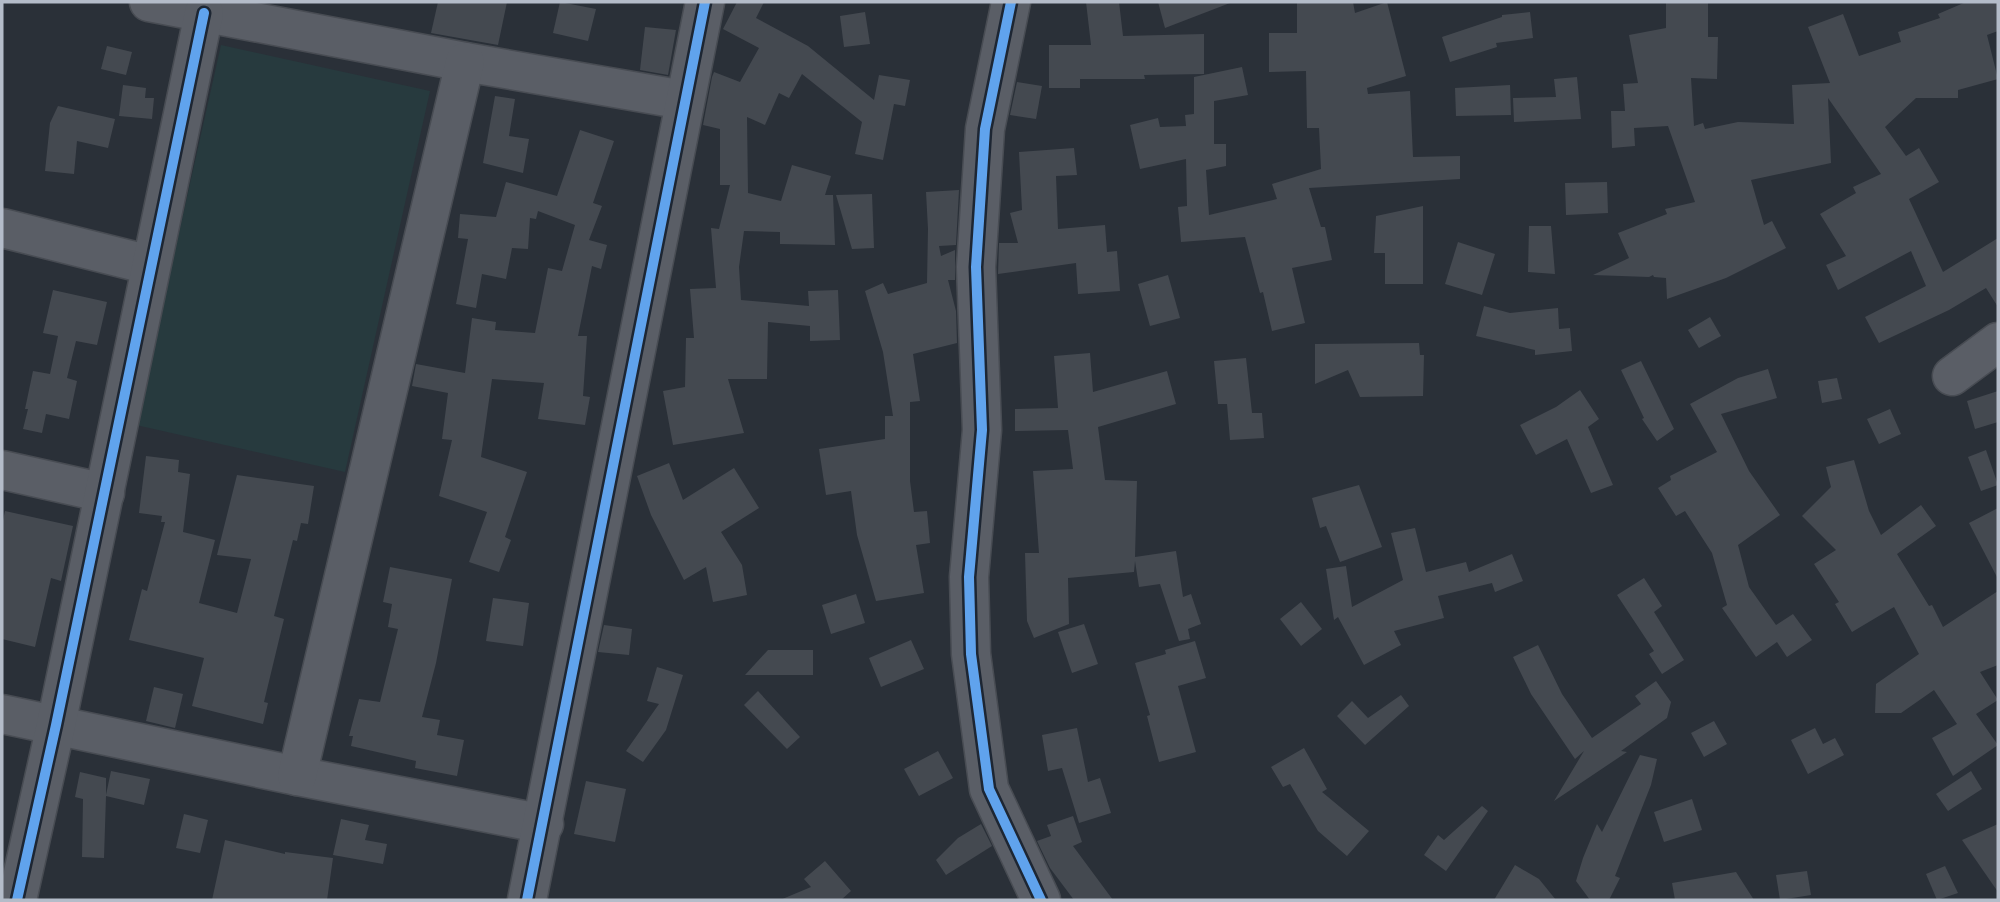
<svg xmlns="http://www.w3.org/2000/svg" width="2000" height="902" font-family="Quicksand,sans-serif">
	<style>
		.green { fill: #273a3e }
		.building { fill: #444950 }
		.lines { fill: none; stroke-linecap: round; stroke-linejoin: round }
		.minor-casing { stroke: #484c53; stroke-width: 41 }
		.minor { stroke: #5a5e66; stroke-width: 38 }
		.cycleway-casing { stroke: #1d2633; stroke-width: 15 }
		.cycleway { stroke: #60a3ed; stroke-width: 10 }
	</style>
	<rect width="100%" height="100%" fill="#2a3038"/>
	<!-- green -->
	<polygon class="green" points="221,45 430,91 345,472 136,425"/>
	<!-- building -->
	<g class="building">
		<polygon points="438,2 507,2 498,45 431,33"/>
		<polygon points="560,2 596,9 588,41 553,33"/>
		<polygon points="737,2 764,2 756,18 808,46 874,100 879,75 910,80 905,106 894,104 883,160 855,154 862,122 802,74 789,98 779,93 765,125 747,117 748,193 781,201 792,165 831,176 825,195 833,195 835,245 780,244 780,232 744,231 739,267 741,300 809,306 808,291 838,290 840,340 810,341 810,326 768,322 767,379 728,379 744,433 673,445 663,391 685,387 686,338 694,338 690,289 716,288 711,228 719,229 730,185 720,185 720,129 703,125 712,77 714,72 740,82 759,48 723,29"/>
		<polygon points="1086,2 1119,2 1123,36 1204,34 1204,74 1144,75 1145,79 1080,79 1080,88 1049,88 1049,45 1091,45"/>
		<polygon points="1158,2 1230,2 1230,3 1165,28"/>
		<polygon points="1297,2 1353,2 1355,13 1387,2 1406,76 1367,88 1368,94 1410,91 1413,157 1460,156 1460,179 1309,188 1321,227 1325,227 1332,260 1292,268 1305,323 1272,331 1263,292 1260,293 1245,237 1181,242 1178,207 1187,206 1186,159 1140,169 1130,125 1158,118 1160,127 1186,126 1185,115 1194,114 1194,77 1242,67 1248,95 1214,101 1214,144 1226,144 1226,166 1206,170 1209,215 1277,199 1272,184 1321,169 1319,128 1307,128 1306,71 1269,72 1269,33 1297,33"/>
		<polygon points="1666,2 1708,2 1708,37 1718,37 1717,79 1691,78 1694,126 1703,123 1705,129 1738,122 1794,124 1792,85 1830,83 1808,27 1843,14 1859,56 1901,42 1898,32 1940,18 1938,14 1966,2 1998,2 1998,31 1987,35 1998,79 1958,90 1958,98 1916,98 1885,127 1906,156 1919,148 1939,182 1909,199 1943,272 1998,238 1998,307 1986,288 1949,310 1879,343 1865,317 1926,286 1911,251 1838,290 1826,265 1846,256 1820,214 1856,193 1853,187 1881,174 1828,98 1831,163 1751,180 1764,225 1772,221 1786,248 1726,278 1667,299 1666,278 1654,277 1653,275 1649,277 1593,275 1629,258 1618,233 1667,214 1665,209 1695,202 1668,126 1634,128 1635,146 1612,148 1611,111 1625,111 1623,84 1638,83 1629,35 1666,28"/>
		<polygon points="865,12 870,44 844,47 840,16"/>
		<polygon points="1530,12 1533,38 1496,43 1497,47 1450,62 1442,37 1502,17 1502,15"/>
		<polygon points="645,27 676,30 668,75 640,70"/>
		<polygon points="107,46 132,52 126,75 101,69"/>
		<polygon points="1577,77 1581,119 1514,122 1513,98 1556,97 1554,79"/>
		<polygon points="1017,82 1042,86 1036,119 1010,115"/>
		<polygon points="123,85 146,88 145,98 154,98 152,119 119,116"/>
		<polygon points="1510,85 1511,115 1456,116 1455,88"/>
		<polygon points="495,96 515,99 509,136 529,139 523,173 483,163"/>
		<polygon points="58,106 115,119 108,148 77,141 74,174 45,171 50,123"/>
		<polygon points="580,130 614,141 593,203 602,206 589,240 607,245 601,269 592,266 578,336 587,336 583,396 590,397 585,425 538,419 544,383 492,379 481,457 527,472 505,537 511,540 499,572 469,562 487,512 439,496 452,440 442,439 448,393 412,386 416,364 465,373 472,318 496,322 495,330 535,333 548,268 562,271 575,225 538,211 536,219 530,218 528,249 512,248 506,279 482,274 476,308 456,304 468,239 458,238 460,214 496,217 506,182 557,196"/>
		<polygon points="1074,148 1077,175 1056,176 1058,229 1105,225 1107,252 1117,251 1120,291 1078,294 1076,263 998,274 999,243 1018,243 1010,213 1022,210 1019,152"/>
		<polygon points="1607,182 1608,213 1566,215 1565,183"/>
		<polygon points="959,190 956,245 939,246 941,256 955,250 955,280 948,280 956,311 957,343 913,354 920,401 910,402 910,481 914,512 927,511 930,543 916,545 924,593 876,601 857,535 851,491 826,495 819,449 885,439 885,416 893,416 883,352 865,291 883,283 888,294 927,283 928,229 926,192"/>
		<polygon points="872,194 874,248 852,249 836,195"/>
		<polygon points="1423,206 1423,284 1385,284 1385,253 1374,253 1376,216"/>
		<polygon points="1529,226 1551,226 1555,274 1528,272"/>
		<polygon points="1458,242 1495,254 1482,295 1445,284"/>
		<polygon points="1168,275 1180,318 1150,326 1138,284"/>
		<polygon points="53,290 107,302 97,345 76,341 67,378 77,381 69,419 46,414 42,433 23,429 28,409 25,409 33,371 50,374 58,336 43,333"/>
		<polygon points="1484,306 1510,313 1558,308 1559,329 1570,328 1572,351 1535,355 1535,350 1476,336"/>
		<polygon points="1710,317 1721,336 1699,348 1688,330"/>
		<polygon points="1419,343 1420,355 1424,355 1423,396 1360,397 1348,370 1315,384 1315,344"/>
		<polygon points="1090,353 1093,392 1167,371 1176,404 1098,427 1105,480 1137,481 1135,557 1176,551 1183,597 1191,594 1201,624 1188,629 1190,639 1179,641 1160,584 1139,587 1135,561 1134,572 1068,578 1069,624 1034,638 1027,621 1025,553 1039,553 1033,471 1073,469 1068,430 1015,431 1015,409 1058,408 1054,356"/>
		<polygon points="1246,358 1252,413 1262,413 1264,438 1230,440 1227,404 1218,404 1214,361"/>
		<polygon points="1641,361 1674,429 1657,441 1642,419 1644,418 1621,370"/>
		<polygon points="1768,369 1777,398 1721,414 1749,471 1780,515 1738,545 1749,587 1776,625 1793,614 1812,640 1787,657 1777,642 1756,657 1722,608 1727,605 1712,553 1685,511 1676,516 1658,488 1671,480 1670,476 1717,452 1690,404 1738,378"/>
		<polygon points="1837,378 1842,399 1822,403 1818,381"/>
		<polygon points="1580,390 1599,419 1588,427 1613,485 1591,493 1567,439 1536,455 1520,425 1556,407"/>
		<polygon points="1998,391 1998,422 1975,429 1967,401"/>
		<polygon points="1890,409 1901,434 1879,444 1867,419"/>
		<polygon points="1986,450 1998,485 1981,491 1968,457"/>
		<polygon points="146,456 179,460 178,472 190,474 183,532 215,540 199,603 237,613 251,559 217,555 237,475 314,486 308,524 301,523 297,541 293,540 274,616 284,619 264,702 268,703 263,724 192,706 204,658 129,640 142,589 147,591 165,522 161,522 162,516 139,513"/>
		<polygon points="1854,460 1869,511 1881,535 1921,505 1936,526 1897,554 1929,606 1932,605 1943,627 1998,591 1998,665 1980,672 1998,700 1976,714 1998,745 1953,776 1932,738 1957,724 1934,690 1901,713 1875,713 1876,684 1919,654 1894,607 1852,632 1835,604 1839,602 1814,564 1836,550 1802,516 1831,487 1826,467"/>
		<polygon points="669,463 683,500 734,468 759,508 721,532 742,565 747,595 713,602 706,567 684,580 651,515 637,476"/>
		<polygon points="1359,485 1382,547 1340,562 1326,526 1320,528 1312,498"/>
		<polygon points="1998,508 1998,579 1969,523"/>
		<polygon points="5,511 73,526 61,581 51,578 35,647 2,639 2,525"/>
		<polygon points="1415,528 1426,572 1466,562 1469,572 1512,554 1523,581 1495,592 1492,583 1438,596 1444,618 1394,631 1401,645 1364,665 1338,617 1334,620 1326,569 1346,566 1352,607 1403,580 1391,533"/>
		<polygon points="390,567 452,579 436,663 422,717 440,720 437,735 464,740 457,776 415,768 416,761 351,746 353,736 349,736 359,699 380,702 398,629 388,627 392,604 383,602"/>
		<polygon points="1644,578 1662,606 1654,612 1684,660 1662,674 1649,654 1654,651 1617,595"/>
		<polygon points="856,594 865,623 831,634 822,605"/>
		<polygon points="493,598 529,603 523,646 486,641"/>
		<polygon points="1301,602 1322,629 1301,646 1280,619"/>
		<polygon points="1084,624 1098,664 1072,673 1058,632"/>
		<polygon points="604,625 632,629 629,655 598,652"/>
		<polygon points="911,640 924,669 881,687 869,658"/>
		<polygon points="1195,641 1206,678 1178,686 1196,752 1159,762 1147,716 1150,715 1135,663 1166,654 1165,650"/>
		<polygon points="1538,645 1562,694 1592,738 1641,704 1635,696 1656,681 1671,702 1667,718 1621,751 1627,752 1554,801 1584,751 1575,759 1531,694 1513,657"/>
		<polygon points="768,650 813,650 813,675 745,675"/>
		<polygon points="657,667 683,675 666,730 643,762 626,751 659,704 647,701"/>
		<polygon points="154,687 183,694 175,728 146,721"/>
		<polygon points="758,691 800,737 787,749 744,705"/>
		<polygon points="1401,695 1409,706 1365,745 1337,716 1352,701 1368,718"/>
		<polygon points="1714,721 1727,744 1704,757 1691,733"/>
		<polygon points="1077,728 1088,782 1100,778 1111,813 1079,823 1062,768 1048,771 1042,735"/>
		<polygon points="1815,728 1823,744 1835,738 1844,755 1808,774 1791,740"/>
		<polygon points="1304,748 1327,789 1322,792 1369,831 1347,856 1318,831 1290,784 1283,787 1271,767"/>
		<polygon points="938,751 953,778 919,796 904,769"/>
		<polygon points="1640,755 1657,759 1651,785 1615,876 1620,878 1609,900 1590,900 1576,881 1583,858 1597,824 1602,832"/>
		<polygon points="111,771 150,779 144,805 106,796 104,858 82,857 83,799 75,797 80,772 106,778 106,795"/>
		<polygon points="1971,771 1982,789 1948,811 1936,794"/>
		<polygon points="586,781 626,789 615,842 574,834"/>
		<polygon points="1692,799 1702,830 1664,842 1654,812"/>
		<polygon points="1482,806 1488,811 1446,871 1424,855 1438,835 1444,840"/>
		<polygon points="184,814 208,820 200,853 176,848"/>
		<polygon points="1073,816 1082,842 1073,846 1113,900 1074,900 1050,868 1037,841 1051,836 1047,825"/>
		<polygon points="341,819 369,825 365,840 387,844 383,864 333,855"/>
		<polygon points="981,824 992,846 946,875 936,860 958,838"/>
		<polygon points="1998,824 1998,892 1962,840"/>
		<polygon points="225,840 285,854 285,852 333,858 327,900 212,900"/>
		<polygon points="825,861 851,891 841,900 780,900 811,887 804,879"/>
		<polygon points="1515,865 1539,879 1556,900 1494,900"/>
		<polygon points="1945,866 1958,893 1937,900 1926,874"/>
		<polygon points="1807,871 1811,895 1780,900 1776,875"/>
		<polygon points="1736,872 1754,900 1675,900 1672,883"/>
	</g>
	<g class="lines">
		<defs>
			<g id="minor">
				<polyline points="149,2 465,62 684,100"/>
				<polyline points="1011,2 985,129 976,267 982,430 969,577 971,654 989,789 1041,900"/>
				<polyline points="2,228 150,265"/>
				<polyline points="1952,376 1998,342"/>
				<polyline points="2,470 105,493"/>
				<polyline points="2,714 297,776 544,824"/>
				<polyline points="297,776 465,62"/>
				<polyline points="17,900 56,725 204,13"/>
				<polyline points="527,900 705,2"/>
			</g>
		</defs>
		<!-- minor casing -->
		<use href="#minor" class="minor-casing"/>
		<!-- minor -->
		<use href="#minor" class="minor"/>
		<defs>
			<g id="cycleway">
				<polyline points="1011,2 985,129 976,267 982,430 969,577 971,654 989,789 1041,900"/>
				<polyline points="17,900 56,725 204,13"/>
				<polyline points="527,900 705,2"/>
			</g>
		</defs>
		<!-- cycleway casing -->
		<use href="#cycleway" class="cycleway-casing"/>
		<!-- cycleway -->
		<use href="#cycleway" class="cycleway"/>
	</g>
	<!-- border -->
	<rect width="2000" height="902" fill="none" stroke="#b4bcc9" stroke-width="7"/>
</svg>
